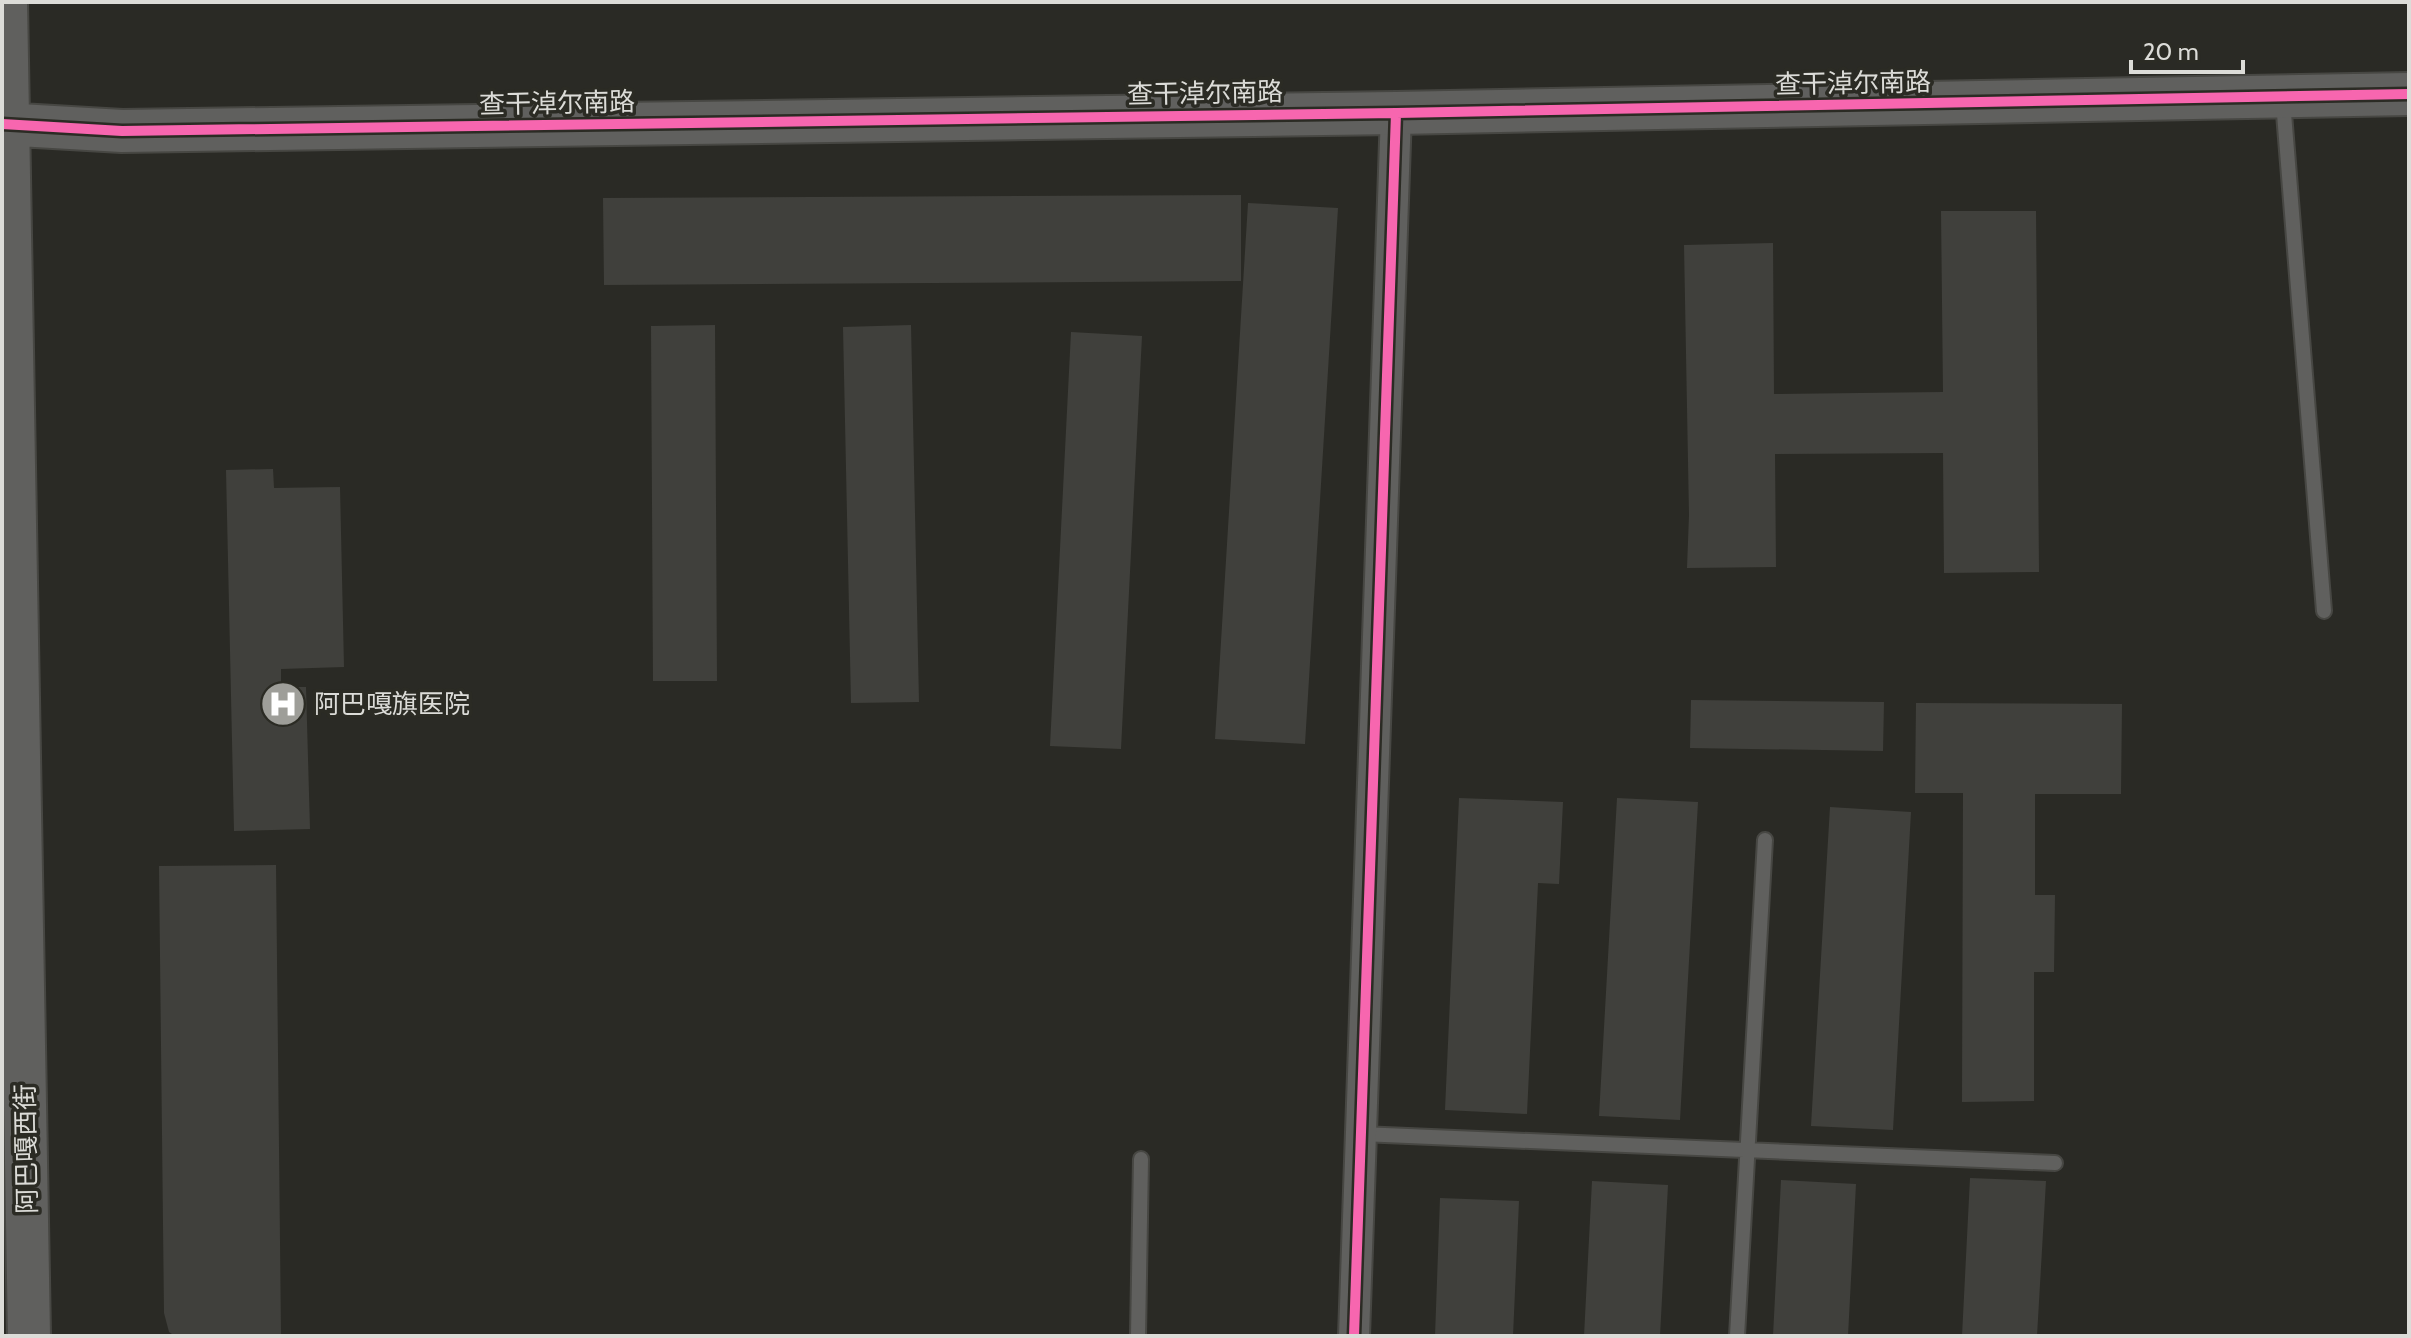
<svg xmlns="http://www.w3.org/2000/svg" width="2411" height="1338" font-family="Cabin,'Noto Sans SC',sans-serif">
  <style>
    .building { fill: #40403c }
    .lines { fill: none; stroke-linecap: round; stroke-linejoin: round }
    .lane-casing { stroke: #474743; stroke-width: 18 }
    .street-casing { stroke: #474743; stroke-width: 34 }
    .secondary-casing { stroke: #474743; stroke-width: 46 }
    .lane { stroke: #60605e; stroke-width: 14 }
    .street { stroke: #60605e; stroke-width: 30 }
    .secondary { stroke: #60605e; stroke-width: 42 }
    .cycleway-casing { stroke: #2b2b24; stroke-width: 15 }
    .cycleway { stroke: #f766af; stroke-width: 10 }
    .labels { text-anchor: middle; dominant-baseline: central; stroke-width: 7; stroke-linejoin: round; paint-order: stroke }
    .street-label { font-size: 26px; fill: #dcdcd8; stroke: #2b2b24 }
    .poi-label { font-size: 26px; fill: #dcdcd8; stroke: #2b2b24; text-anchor: start }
  </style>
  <rect width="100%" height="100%" fill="#2a2a25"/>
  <path class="building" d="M1241,195V281L604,285L603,198Z
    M1248,203L1338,208L1305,744L1215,739Z
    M1941,211H2036L2039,572L1944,573L1943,453L1775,454L1776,567L1687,568L1689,515L1684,245L1773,243L1774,394L1943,392Z
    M715,325L717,681H653L651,326Z
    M911,325L919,702L851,703L843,327Z
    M1071,332L1142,336L1121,749L1050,746Z
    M273,469L274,488L340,487L344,667L281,669V687H306L310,829L234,831L226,470Z
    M1691,700L1884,702L1883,751L1690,748Z
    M1916,703L2122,704L2121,794H2035V895H2055L2054,972H2034V1101L1962,1102L1963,793H1915Z
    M1459,798L1563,802L1559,884L1538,883L1527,1114L1445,1110Z
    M1617,798L1698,802L1680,1120L1599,1116Z
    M1830,807L1911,812L1893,1130L1811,1126Z
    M276,865L281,1336H175L169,1332L164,1313L159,866Z
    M1970,1178L2046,1181L2037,1336H1962Z
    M1781,1180L1856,1184L1848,1336H1773Z
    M1592,1181L1668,1185L1660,1336H1584Z
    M1440,1198L1519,1201L1513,1336H1435Z"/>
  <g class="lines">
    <g class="lane-casing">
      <path id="lane" d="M2283,101L2324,611
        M1361,1134L2055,1163
        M1138,1336L1141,1159
        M1737,1336L1765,840"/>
    </g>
    <g class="street-casing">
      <path id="street" d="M1354,1336L1396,113"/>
    </g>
    <g class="secondary-casing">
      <path id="secondary" d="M6,2L29,1336
        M2,124L122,131L1396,113L2409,94"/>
    </g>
    <use href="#lane" class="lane"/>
    <use href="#street" class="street"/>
    <use href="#secondary" class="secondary"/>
    <g class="cycleway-casing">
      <path id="cycleway" d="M2,124L122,131L1396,113L2409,94
        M1354,1336L1396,113"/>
    </g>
    <use href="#cycleway" class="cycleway"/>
  </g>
  <defs>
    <g id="hospital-disc" transform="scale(2.3)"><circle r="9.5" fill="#9e9e99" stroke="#2b2b24"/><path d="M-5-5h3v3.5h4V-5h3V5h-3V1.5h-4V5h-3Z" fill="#fff"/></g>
  </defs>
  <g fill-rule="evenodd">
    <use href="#hospital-disc" x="283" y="704"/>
  </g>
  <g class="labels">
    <g class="street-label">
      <text transform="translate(1853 83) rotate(-1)">查干淖尔南路</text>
      <text transform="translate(1205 93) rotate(-1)">查干淖尔南路</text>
      <text transform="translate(557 103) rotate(-1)">查干淖尔南路</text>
      <text transform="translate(26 1149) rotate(-91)">阿巴嘎西街</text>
    </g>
    <g class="poi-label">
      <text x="314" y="704">阿巴嘎旗医院</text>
    </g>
  </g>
  <rect width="2411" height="1338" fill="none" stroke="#dcdcd8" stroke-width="8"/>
  <path d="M2131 60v12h112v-12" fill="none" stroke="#dcdcd8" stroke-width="4"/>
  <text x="2143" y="60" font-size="24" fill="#dcdcd8" stroke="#2b2b24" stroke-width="6" paint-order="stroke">20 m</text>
</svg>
